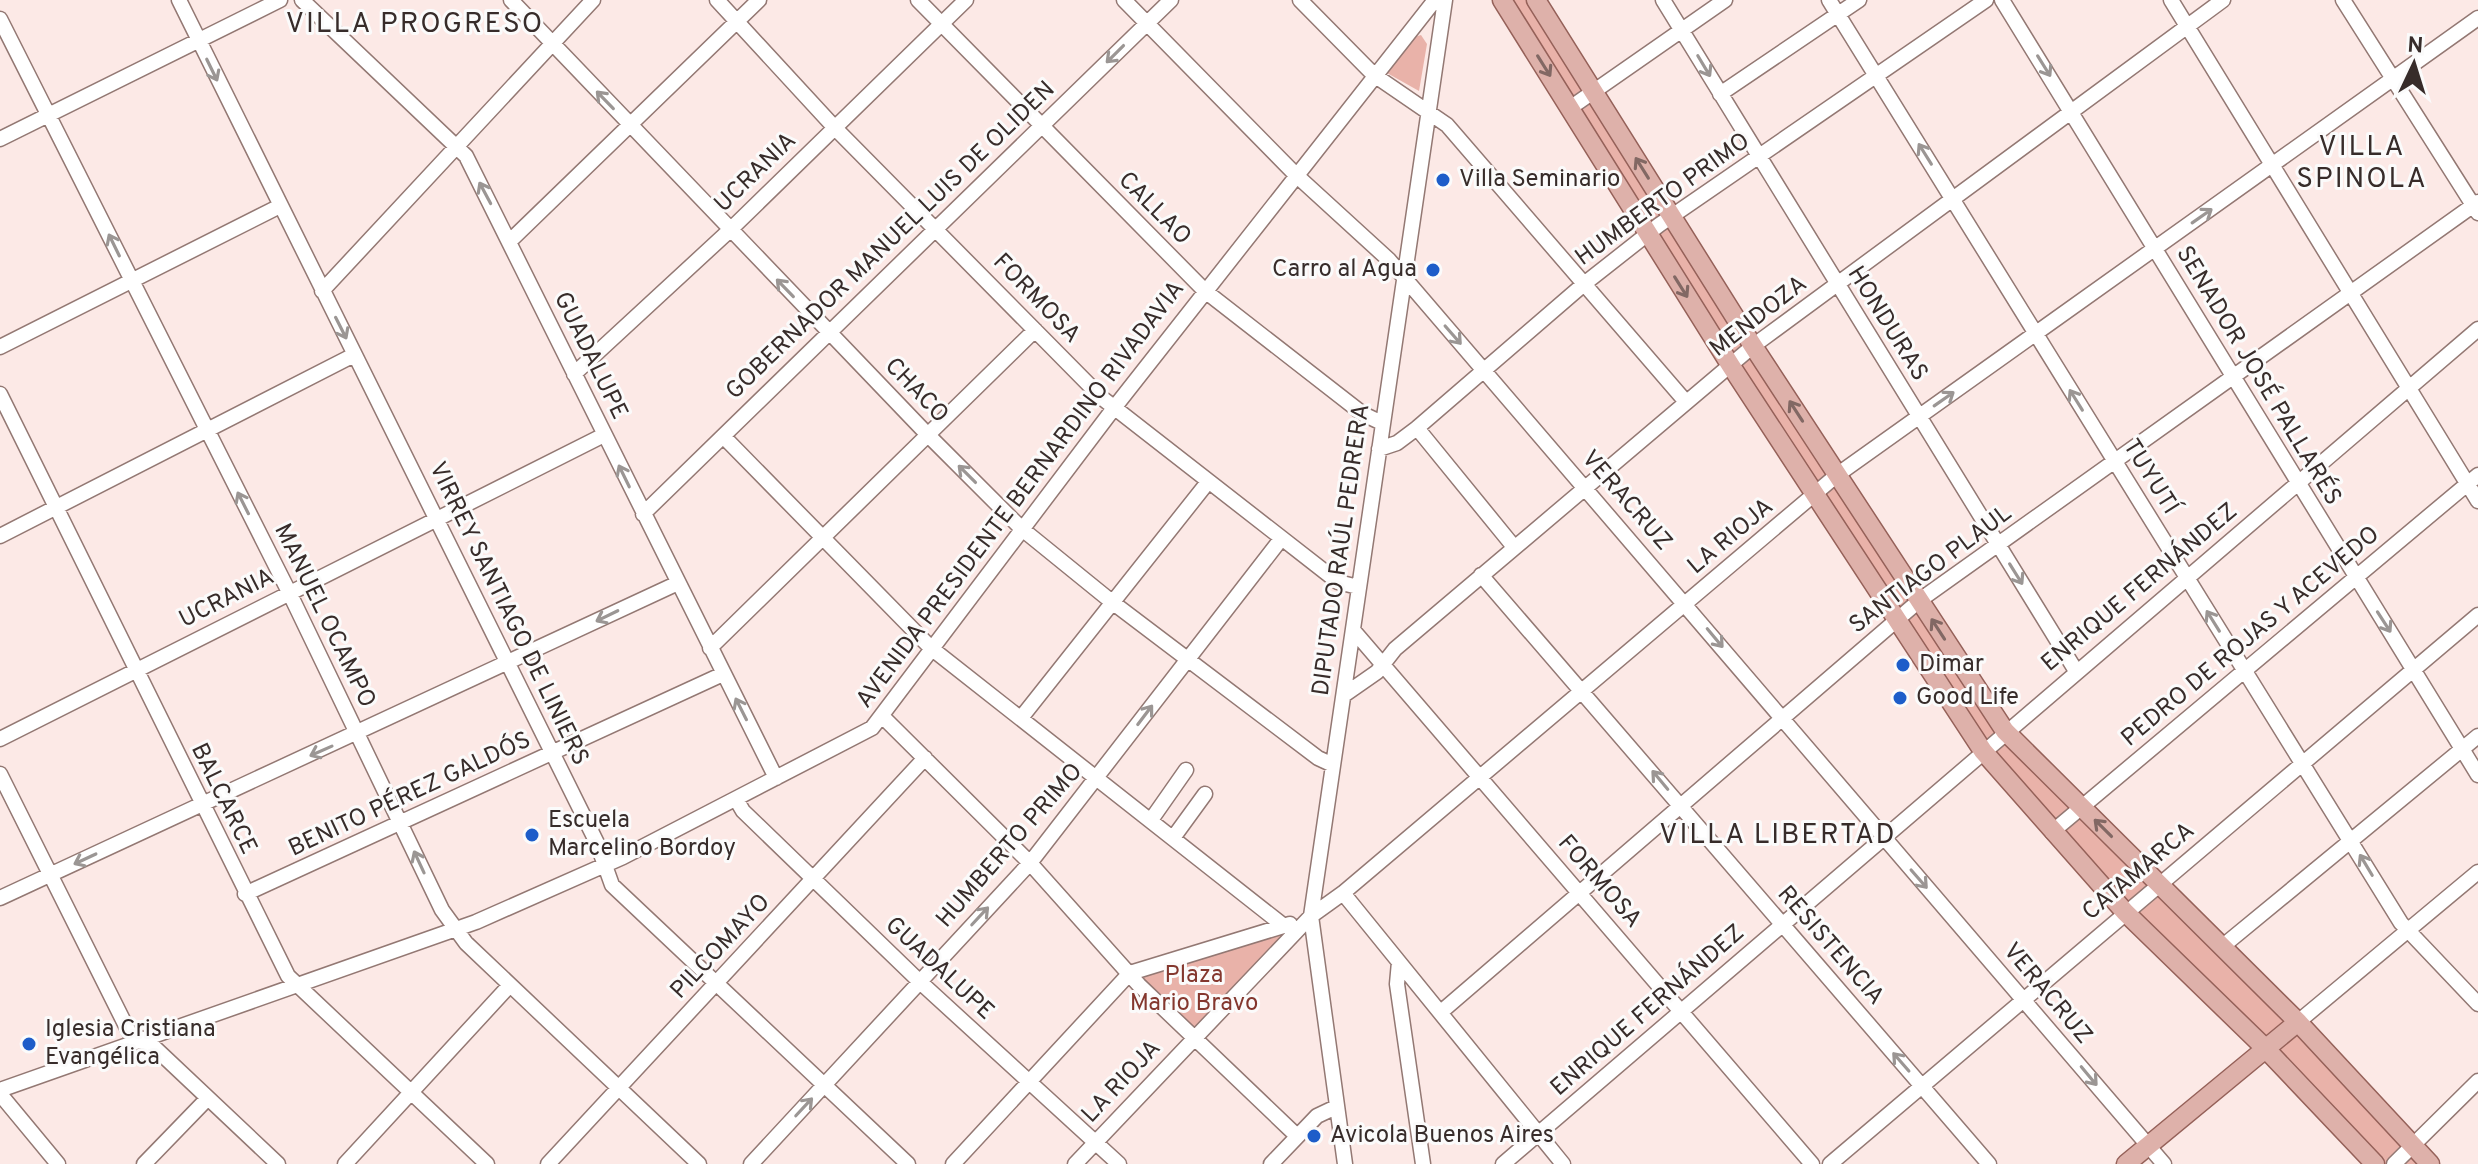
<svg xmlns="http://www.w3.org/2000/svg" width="2478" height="1164" font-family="Overpass,sans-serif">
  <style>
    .green { fill: #e9b2a9 }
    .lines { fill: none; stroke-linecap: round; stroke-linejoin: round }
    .minor-casing { stroke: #937873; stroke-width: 17 }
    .major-casing { stroke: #956159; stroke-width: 21 }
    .minor { stroke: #fff; stroke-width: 14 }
    .major { stroke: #deb1aa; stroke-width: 18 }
    .oneway { stroke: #9b9694 }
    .oneway2 { stroke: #826864 }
    .poi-dot { fill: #1d5dc9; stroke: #fbfbfb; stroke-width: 3 }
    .labels { text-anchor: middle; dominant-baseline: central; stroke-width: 6; stroke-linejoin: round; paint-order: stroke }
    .street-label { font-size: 24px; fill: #372c2a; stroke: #fbfbfb }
    .poi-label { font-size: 24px; fill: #372c2a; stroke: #fbfbfb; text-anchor: start }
    .park-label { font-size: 24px; fill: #84372e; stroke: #fbfbfb }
    .quarter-label { font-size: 28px; letter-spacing: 2px; fill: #372c2a; stroke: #fbfbfb }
  </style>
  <rect width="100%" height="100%" fill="#fce9e6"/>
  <path class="green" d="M1502,0H1536L2005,731L2430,1164H2375L1983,751Z
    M1421,35L1427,44L1419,91L1387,73L1411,38Z
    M1311,916L1193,1039L1130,973Z"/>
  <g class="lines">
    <g class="minor-casing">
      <path id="minor" d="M179,0L597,843L612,885L908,1164
        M302,0L466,156L776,778
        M511,0L927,434L1022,529L1112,602L1318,758L1333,765
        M717,0L835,128L1102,398L1338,582L1358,587
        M918,0L1205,291L1363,414L1382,423
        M1124,0L1296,175L1389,260L2164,1164
        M1300,0L1374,75L1447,125L1686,402
        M1663,0L2076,671
        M1829,0L2401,923L2478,1004
        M2002,0L2478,775
        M2171,0L2478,501
        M2343,0L2478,213
        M0,19L289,592L442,910L466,943L699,1164
        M1720,94L1859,0
        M1570,108L1725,0
        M0,139L280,0
        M510,241L759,0
        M322,291L593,0
        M0,347L280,206
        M574,374L730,230L966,0
        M0,394L288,976L487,1164
        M1417,428L1514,547
        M723,436L931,648L1284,926
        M1379,449L1397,443L1417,428L1584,284L1659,225L1986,0
        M643,514L1171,0
        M0,536L354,355
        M1481,575L1989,1164
        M1353,630L1812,1164
        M710,648L1035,330
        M1344,695L1377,672L1395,649L1753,346L2223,0
        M882,716L1030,863L1139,985L1297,1136
        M1021,718L1208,482
        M0,739L604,435
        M0,774L129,1032L154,1047L278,1164
        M736,799L743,811L919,981L1119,1164
        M1151,820L1186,770
        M2052,832L2478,475
        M1173,838L1205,794
        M1343,893L1563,1164
        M245,894L723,674
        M0,898L678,583
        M2223,946L2478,736
        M1399,962L1397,984L1423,1164
        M1441,1012L1920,600L2478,202
        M2298,1022L2478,872
        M0,1090L476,922L623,857L872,728L1114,408L1435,0
        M0,1094L58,1164
        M144,1164L207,1099
        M345,1164L510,985
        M548,1164L925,758
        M751,1164L1030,863L1281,539
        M953,1164L1130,973L1290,924
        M1075,1164L1311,916L1343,893L1837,475L2478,18
        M1271,1164L1317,1116L1336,1107
        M1345,1164L1311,916L1445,0
        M1503,1164L2478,329
        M1830,1164L2478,615
        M2394,1164L2478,1081"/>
    </g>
    <g class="major-casing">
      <path id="major" d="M1502,0L1731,366L1983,751L2125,912L2264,1047L2375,1164
        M1536,0L1753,346L2005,731L2298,1022L2430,1164
        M2126,1164L2298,1022"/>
    </g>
    <use href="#minor" class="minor"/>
    <use href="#major" class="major"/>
  </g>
  <defs><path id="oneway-shaft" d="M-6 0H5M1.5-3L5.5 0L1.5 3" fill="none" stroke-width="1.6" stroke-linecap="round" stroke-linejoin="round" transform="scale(2)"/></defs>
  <g class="oneway">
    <use href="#oneway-shaft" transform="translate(1115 54) rotate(135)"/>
    <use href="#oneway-shaft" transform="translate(1704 66) rotate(59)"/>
    <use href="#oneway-shaft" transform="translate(2044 66) rotate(58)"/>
    <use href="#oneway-shaft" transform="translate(212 70) rotate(64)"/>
    <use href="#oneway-shaft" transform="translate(605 100) rotate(-134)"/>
    <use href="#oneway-shaft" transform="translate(1925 154) rotate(-122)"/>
    <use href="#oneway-shaft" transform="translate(485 193) rotate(-118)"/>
    <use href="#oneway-shaft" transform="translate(2202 216) rotate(-35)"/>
    <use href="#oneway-shaft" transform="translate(114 245) rotate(-116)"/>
    <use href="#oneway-shaft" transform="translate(785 288) rotate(-134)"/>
    <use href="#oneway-shaft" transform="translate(341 328) rotate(63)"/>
    <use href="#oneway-shaft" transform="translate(1453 335) rotate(49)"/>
    <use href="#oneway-shaft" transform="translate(1944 399) rotate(-35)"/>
    <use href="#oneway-shaft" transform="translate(2076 400) rotate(-122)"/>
    <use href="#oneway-shaft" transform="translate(967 474) rotate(-135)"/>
    <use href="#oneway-shaft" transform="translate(624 476) rotate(-116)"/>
    <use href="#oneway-shaft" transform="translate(243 503) rotate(-117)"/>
    <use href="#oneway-shaft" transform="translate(2016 574) rotate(58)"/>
    <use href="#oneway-shaft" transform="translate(607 616) rotate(154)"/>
    <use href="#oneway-shaft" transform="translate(2213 621) rotate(-122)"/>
    <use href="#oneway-shaft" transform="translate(2384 622) rotate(57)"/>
    <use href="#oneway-shaft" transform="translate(1715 638) rotate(50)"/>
    <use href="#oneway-shaft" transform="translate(741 709) rotate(-117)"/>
    <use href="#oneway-shaft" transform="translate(1145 715) rotate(-53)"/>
    <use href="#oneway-shaft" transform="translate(321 751) rotate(156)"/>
    <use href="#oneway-shaft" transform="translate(1660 780) rotate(-130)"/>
    <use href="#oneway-shaft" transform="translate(85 859) rotate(155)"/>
    <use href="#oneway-shaft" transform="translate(419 862) rotate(-115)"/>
    <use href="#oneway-shaft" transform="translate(2366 865) rotate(-121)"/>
    <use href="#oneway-shaft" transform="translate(1919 879) rotate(49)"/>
    <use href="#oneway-shaft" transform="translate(980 916) rotate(-47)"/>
    <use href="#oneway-shaft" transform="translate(1901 1062) rotate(-131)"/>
    <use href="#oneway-shaft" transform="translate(2089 1076) rotate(50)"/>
    <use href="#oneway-shaft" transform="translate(804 1107) rotate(-47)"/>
  </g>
  <g class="oneway2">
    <use href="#oneway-shaft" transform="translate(1544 66) rotate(58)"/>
    <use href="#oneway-shaft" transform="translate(1642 168) rotate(-122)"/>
    <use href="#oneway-shaft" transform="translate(1681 287) rotate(58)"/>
    <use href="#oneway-shaft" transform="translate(1796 411) rotate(-123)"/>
    <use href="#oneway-shaft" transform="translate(1938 629) rotate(-123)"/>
    <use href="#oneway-shaft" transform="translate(2103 828) rotate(-135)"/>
  </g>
  <g class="poi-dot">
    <circle cx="1443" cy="180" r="8"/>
    <circle cx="1433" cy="270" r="8"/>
    <circle cx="1903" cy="665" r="8"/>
    <circle cx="1900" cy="698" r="8"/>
    <circle cx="532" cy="835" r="8"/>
    <circle cx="29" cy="1044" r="8"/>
    <circle cx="1314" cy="1136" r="8"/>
  </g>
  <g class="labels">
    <g class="street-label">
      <text transform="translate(756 173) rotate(-44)">UCRANIA</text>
      <text transform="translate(1663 200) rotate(-36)">HUMBERTO PRIMO</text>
      <text transform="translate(1154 209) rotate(45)">CALLAO</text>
      <text transform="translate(891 241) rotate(-44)">GOBERNADOR MANUEL LUIS DE OLIDEN</text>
      <text transform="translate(1036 299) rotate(46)">FORMOSA</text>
      <text transform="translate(1759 317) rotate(-38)">MENDOZA</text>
      <text transform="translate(1887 324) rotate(58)">HONDURAS</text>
      <text transform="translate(590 356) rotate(64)">GUADALUPE</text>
      <text transform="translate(2258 376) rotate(59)">SENADOR JOSÉ PALLARÉS</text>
      <text transform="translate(916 391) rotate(46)">CHACO</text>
      <text transform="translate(2150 477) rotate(58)">TUYUTÍ</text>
      <text transform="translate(1021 495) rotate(-53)">AVENIDA PRESIDENTE BERNARDINO RIVADAVIA</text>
      <text transform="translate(1626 501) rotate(49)">VERACRUZ</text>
      <text transform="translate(1731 537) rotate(-40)">LA RIOJA</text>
      <text transform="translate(1342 550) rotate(-82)">DIPUTADO RAÚL PEDRERA</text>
      <text transform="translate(1931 570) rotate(-37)">SANTIAGO PLAUL</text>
      <text transform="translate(2140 588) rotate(-40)">ENRIQUE FERNÁNDEZ</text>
      <text transform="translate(227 599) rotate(-27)">UCRANIA</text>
      <text transform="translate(508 614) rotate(64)">VIRREY SANTIAGO DE LINIERS</text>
      <text transform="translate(324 616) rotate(64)">MANUEL OCAMPO</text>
      <text transform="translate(2251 637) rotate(-40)">PEDRO DE ROJAS Y ACEVEDO</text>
      <text transform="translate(410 795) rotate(-25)">BENITO PÉREZ GALDÓS</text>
      <text transform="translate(223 799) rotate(64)">BALCARCE</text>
      <text transform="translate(1010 846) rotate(-49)">HUMBERTO PRIMO</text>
      <text transform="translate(2139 872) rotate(-40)">CATAMARCA</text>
      <text transform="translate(1599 882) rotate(49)">FORMOSA</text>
      <text transform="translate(1830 946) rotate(49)">RESISTENCIA</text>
      <text transform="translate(721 947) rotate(-47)">PILCOMAYO</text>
      <text transform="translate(939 969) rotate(43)">GUADALUPE</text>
      <text transform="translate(2047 994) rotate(50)">VERACRUZ</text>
      <text transform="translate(1648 1011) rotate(-41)">ENRIQUE FERNÁNDEZ</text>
      <text transform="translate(1122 1082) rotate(-47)">LA RIOJA</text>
    </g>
    <g class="poi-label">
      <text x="1459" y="180">Villa Seminario</text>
      <text x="1417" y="270" text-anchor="end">Carro al Agua</text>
      <text x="1919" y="665">Dimar</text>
      <text x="1916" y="698">Good Life</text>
      <text x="548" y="821">Escuela<tspan x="548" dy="28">Marcelino Bordoy</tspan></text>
      <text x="45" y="1030">Iglesia Cristiana<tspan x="45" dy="28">Evangélica</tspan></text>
      <text x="1330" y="1136">Avicola Buenos Aires</text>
    </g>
    <g class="park-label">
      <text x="1194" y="976">Plaza<tspan x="1194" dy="28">Mario Bravo</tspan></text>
    </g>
    <g class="quarter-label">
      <text x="415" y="25">VILLA PROGRESO</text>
      <text x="2362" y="148">VILLA<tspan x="2362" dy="32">SPINOLA</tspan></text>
      <text x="1778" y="836">VILLA LIBERTAD</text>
    </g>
  </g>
  <g transform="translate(2414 64) rotate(4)" stroke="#fbfbfb" stroke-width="6" paint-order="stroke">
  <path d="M0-6L14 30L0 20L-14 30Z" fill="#372c2a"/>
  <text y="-12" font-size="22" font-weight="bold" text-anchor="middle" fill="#372c2a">N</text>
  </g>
</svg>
